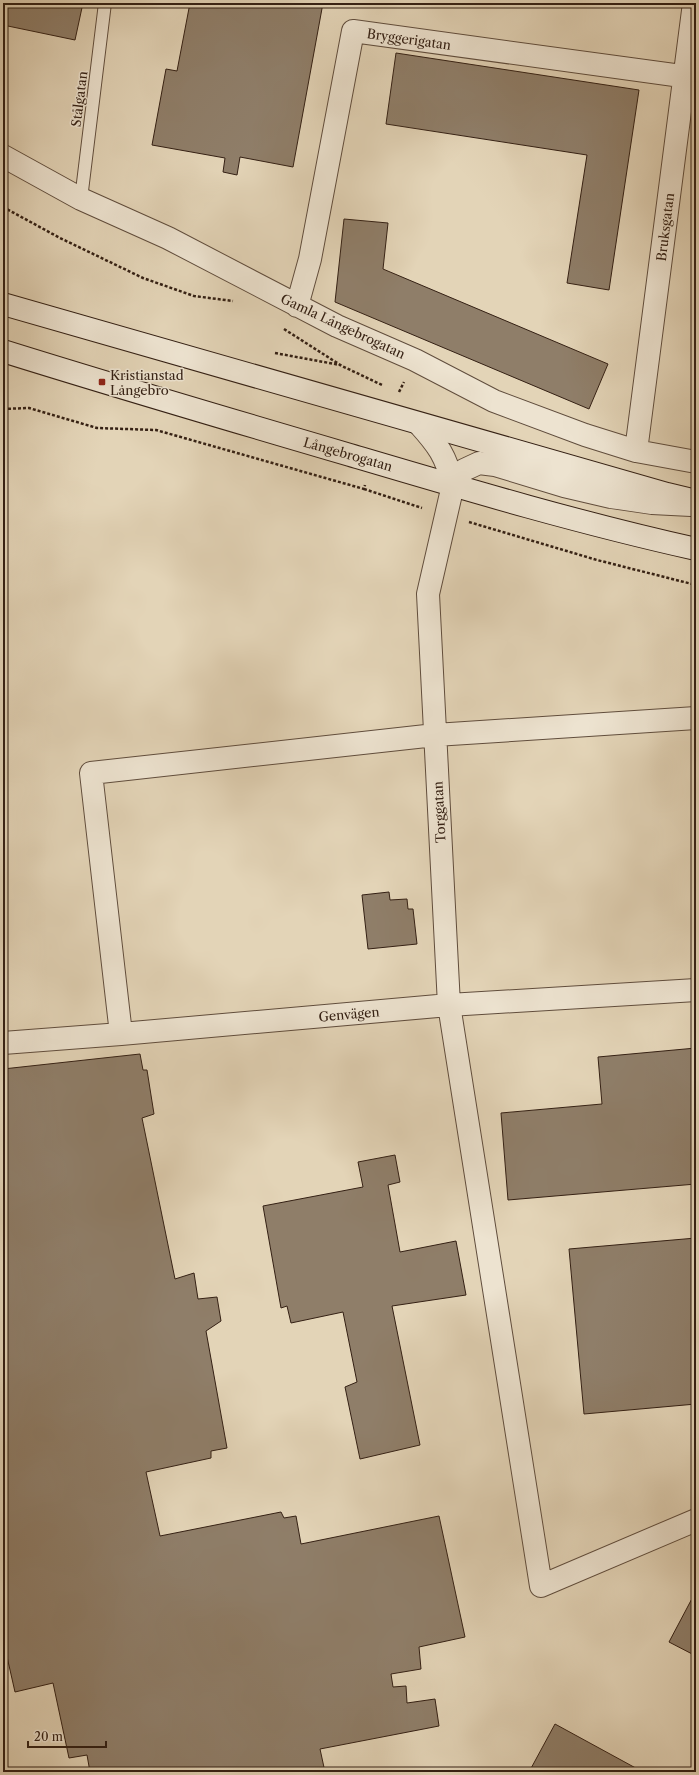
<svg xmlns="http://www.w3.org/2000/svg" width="699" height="1775" font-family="'Libre Caslon Text',serif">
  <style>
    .building { fill: #8f7e69; stroke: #342014 }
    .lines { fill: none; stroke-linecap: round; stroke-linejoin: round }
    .service-casing { stroke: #604d3d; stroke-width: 14 }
    .minor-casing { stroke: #604d3d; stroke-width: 24 }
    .secondary-casing { stroke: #342014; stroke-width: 24 }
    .path { stroke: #342014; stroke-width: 2.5; stroke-dasharray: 3 2; stroke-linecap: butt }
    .service { stroke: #ede3d0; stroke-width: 12 }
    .minor { stroke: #ede3d0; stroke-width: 22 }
    .secondary { stroke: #ede3d0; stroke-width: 22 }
    .poi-dot { fill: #8f2418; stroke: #ede3d0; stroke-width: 1.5 }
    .labels { text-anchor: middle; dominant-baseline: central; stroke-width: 3; stroke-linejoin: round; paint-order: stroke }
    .street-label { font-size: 13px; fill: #342014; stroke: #ede3d0 }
    .poi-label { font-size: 13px; fill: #342014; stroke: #ede3d0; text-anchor: start }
  </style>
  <rect width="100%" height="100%" fill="#e3d4b7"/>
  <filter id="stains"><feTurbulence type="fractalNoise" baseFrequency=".005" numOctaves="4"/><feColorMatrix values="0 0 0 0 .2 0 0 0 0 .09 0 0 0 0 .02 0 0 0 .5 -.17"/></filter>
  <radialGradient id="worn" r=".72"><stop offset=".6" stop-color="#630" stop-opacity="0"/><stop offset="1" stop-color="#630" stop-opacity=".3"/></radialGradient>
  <path class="building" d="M3,3H83L75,40L3,25Z
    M190,3H323L293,167L240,157L237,175L223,172L225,158L152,145L166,69L177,71Z
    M396,53L639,90L609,290L567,283L587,155L386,124Z
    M344,219L388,223L383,269L608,364L589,409L335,302Z
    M389,892L390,900L407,899L408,909H413L417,944L368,949L362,895Z
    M696,1048V1184L508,1200L501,1113L602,1104L598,1057Z
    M140,1054L143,1070H147L154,1114L142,1118L175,1279L194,1273L198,1299L217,1297L221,1321L206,1331L227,1448L211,1451V1458L146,1472L160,1536L281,1512L284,1518L296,1516L301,1544L439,1516L465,1637L419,1647L421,1669L391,1674L393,1687L406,1686L407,1703L435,1699L439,1726L320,1749L325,1772H89H90L87,1755L69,1758L53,1683L15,1692L3,1639V1069Z
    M395,1155L400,1182L388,1185L400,1252L456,1241L466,1295L392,1306L420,1445L360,1459L345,1387L357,1382L343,1312L291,1323L287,1306L281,1308L263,1206L363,1187L358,1162Z
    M696,1238V1404L584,1414L569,1249Z
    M696,1591V1656L669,1642Z
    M555,1724L643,1772H529Z"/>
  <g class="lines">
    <g class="service-casing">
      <path id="service" d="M81,199L105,3"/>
    </g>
    <g class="minor-casing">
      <path id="minor" d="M3,156L81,199L168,238L337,326L415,360L494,401L585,435L636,451L696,462
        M297,306L310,259L353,31L696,78
        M419,424C438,445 446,456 453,485L464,470L479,463L495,465L564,486L611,497L652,503L691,505
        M636,451L694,3
        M453,485L428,594L449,1005L541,1586L696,1520
        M121,1034L91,773L435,735L696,718
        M3,1043L121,1034L449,1005L696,990"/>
    </g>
    <g class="secondary-casing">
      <path id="secondary" d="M3,304L667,494L696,501
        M3,351C118,387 234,421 350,455C465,489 579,523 696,549"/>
    </g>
    <path class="path" d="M3,207L60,238L143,278L194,296L233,301
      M284,329L342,366L382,385
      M275,353L340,365
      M399,392L404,382
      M3,409L29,408L97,428L156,430L364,489L365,485
      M364,489L422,508
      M469,522L597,560L696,585"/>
    <use href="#service" class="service"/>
    <use href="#minor" class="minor"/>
    <use href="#secondary" class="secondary"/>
  </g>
  <rect class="poi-dot" x="98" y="378" width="8" height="8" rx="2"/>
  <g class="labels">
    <g class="street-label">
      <text transform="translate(409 39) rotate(8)">Bryggerigatan</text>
      <text transform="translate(79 99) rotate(-83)">Stålgatan</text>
      <text transform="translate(665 227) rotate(-83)">Bruksgatan</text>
      <text transform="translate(343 326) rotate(25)">Gamla Långebrogatan</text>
      <text transform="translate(348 454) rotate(16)">Långebrogatan</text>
      <text transform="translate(439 812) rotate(-93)">Torggatan</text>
      <text transform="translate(349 1014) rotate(-5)">Genvägen</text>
    </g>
    <g class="poi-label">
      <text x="110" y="375">Kristianstad<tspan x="110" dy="15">Långebro</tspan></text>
    </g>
  </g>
  <rect width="699" height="1775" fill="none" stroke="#e3d4b7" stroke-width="16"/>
  <rect x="4" y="4" width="691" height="1767" fill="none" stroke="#342014" stroke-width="2"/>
  <rect x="8" y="8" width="683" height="1759" fill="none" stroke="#342014"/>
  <path d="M28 1741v6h78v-6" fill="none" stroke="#342014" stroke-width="2"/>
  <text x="34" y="1741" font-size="12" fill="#342014" stroke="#ede3d0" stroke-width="3" paint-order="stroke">20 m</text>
  <rect width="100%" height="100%" filter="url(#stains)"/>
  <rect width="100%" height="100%" fill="url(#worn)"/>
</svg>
